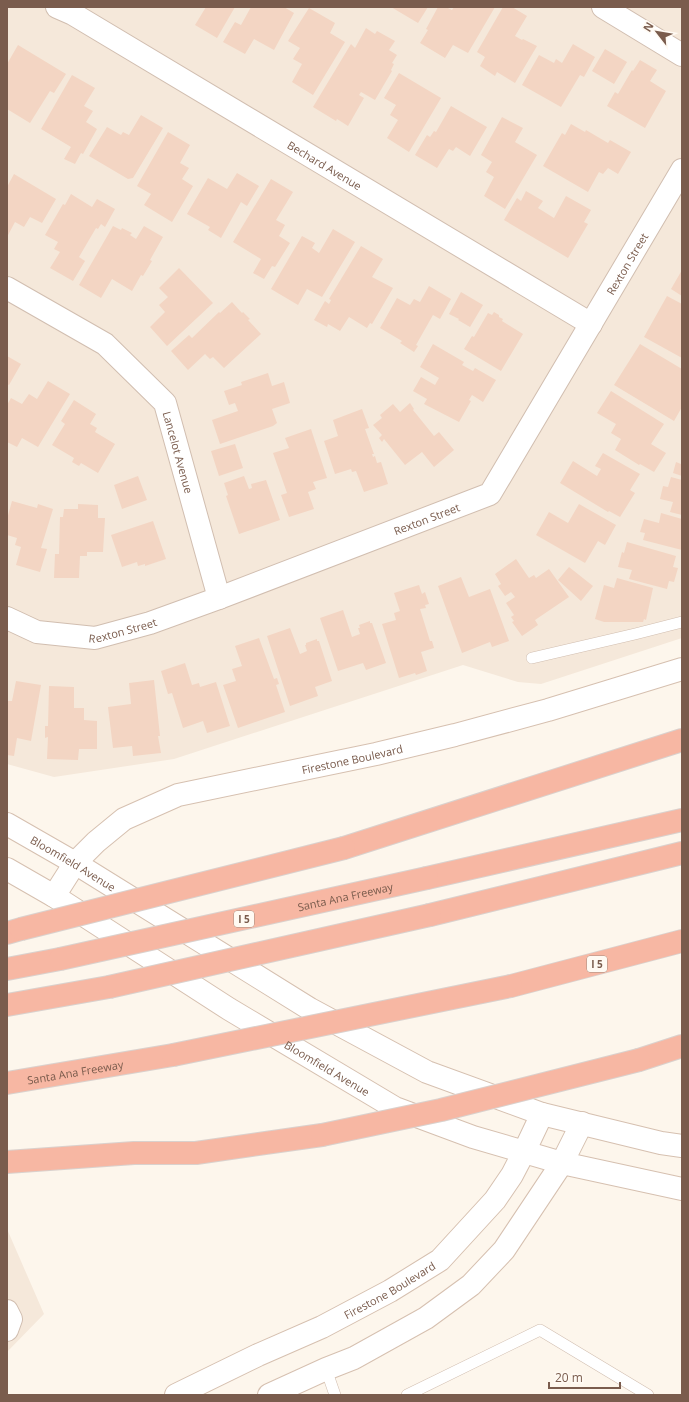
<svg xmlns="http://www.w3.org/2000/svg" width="689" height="1402" font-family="'Open Sans',sans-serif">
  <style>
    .residential { fill: #f5e8da }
    .building { fill: #f3d5c3 }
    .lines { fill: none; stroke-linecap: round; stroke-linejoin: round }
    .lane-casing { stroke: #d1beb0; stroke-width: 12 }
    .street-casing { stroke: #d1beb0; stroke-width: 24 }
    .secondary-casing { stroke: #d6c0b0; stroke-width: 24 }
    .highway-casing { stroke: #dad1cd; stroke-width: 24 }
    .lane { stroke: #fff; stroke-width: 11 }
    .street { stroke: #fff; stroke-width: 22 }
    .secondary { stroke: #fff; stroke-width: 22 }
    .highway { stroke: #f7b7a3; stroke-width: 22 }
    .highway-bridge-casing { stroke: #dad1cd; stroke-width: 24; stroke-linecap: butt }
    .highway-bridge { stroke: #f7b7a3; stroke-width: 22 }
    .labels { text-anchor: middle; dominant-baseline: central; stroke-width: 3; stroke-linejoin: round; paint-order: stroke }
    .shield { fill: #fffaf3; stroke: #a28b7f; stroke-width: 1 }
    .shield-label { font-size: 10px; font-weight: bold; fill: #7a5c4d }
    .street-label { font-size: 11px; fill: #7a5c4d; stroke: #fffaf3 }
  </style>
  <rect width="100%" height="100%" fill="#fdf6ec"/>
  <path class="residential" d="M7,7H682V638L541,684L518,682L463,665L174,759L54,777L7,764Z
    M7,1229L44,1314L7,1352Z"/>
  <path class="building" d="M206,7H235L217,38L195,25Z
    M251,7H284L294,13L274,50L254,39L245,54L223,42L235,22L241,25Z
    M391,7H428L418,23Z
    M438,7H446L452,10L454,7H495L468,53L453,45L445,58L420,43L428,30L426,29Z
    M503,7H512L527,16L515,36L522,40L523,39L537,46L515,83L497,72L495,76L480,66L485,57L477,52Z
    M309,8L335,23L330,33L345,42L313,95L292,82L302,64L293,59L300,48L288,41Z
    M366,28L375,34L377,31L395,41L389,50L397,55L392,63L394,64L391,70L392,71L375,100L361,92L359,95L364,98L348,126L337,119L336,121L313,107L351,44L355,48Z
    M573,44L595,57L584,77L580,75L561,107L522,85L539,55L554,63L556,59L562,63Z
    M18,45L66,74L54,93L50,91L30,123L7,109V64Z
    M605,49L627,62L614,84L592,71Z
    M640,60L657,70L650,81L666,91L645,128L607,106L615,92L618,94L632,70L633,71Z
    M399,73L441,98L409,152L387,138L398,120L390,115L396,105L384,98Z
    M72,75L95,88L84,106L93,111L86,122L97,129L83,154L81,153L75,164L64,159L71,147L41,129Z
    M451,106L487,127L470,156L456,147L453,151L449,149L437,168L415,155L427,135L430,137L434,131L436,132Z
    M141,115L163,128L133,178L128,179L89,156L107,127L121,135L123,132L129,135Z
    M502,117L523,128L515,142L537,155L505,209L484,196L494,177L486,172L492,162L481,155Z
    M571,124L585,132L586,130L608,143L610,140L631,152L618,174L608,168L603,174L599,172L588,192L543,166L562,133L565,135Z
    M168,132L190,145L180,163L189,168L182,179L193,186L172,222L144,205L151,194L137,186Z
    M237,173L259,186L247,206L241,202L221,238L208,230L210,227L187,214L208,178L227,189Z
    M14,174L56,199L42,223L30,217L24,227L15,222L7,237V187Z
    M271,179L293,192L276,220L285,225L279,236L290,243L275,267L272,266L264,279L253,273L261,259L233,242Z
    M526,191L543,201L538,208L554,218L566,196L591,210L584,222L588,224L568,258L504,220L517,198L521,201Z
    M71,194L92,207L97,199L115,209L105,227L101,224L98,229L96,228L79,257L85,261L73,281L50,268L60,252L54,249L58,242L45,235L63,204L65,205Z
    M113,226L121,230L122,228L132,233L130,235L136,239L144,226L163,237L150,260L152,261L143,276L141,275L132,291L112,279L101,298L79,285Z
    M333,229L355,242L322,297L307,289L298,305L271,289L302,236L315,243L312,248L319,253Z
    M361,246L383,259L372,277L393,288L372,324L370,323L367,328L349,317L340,331L328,324L327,327L314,320L325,301L329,304L331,300L329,299Z
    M179,268L213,303L167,346L150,327L165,312L159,305L168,297L159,288Z
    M682,270V296L671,289Z
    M429,286L451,299L440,319L433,315L416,345L418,346L414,352L400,343L402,341L380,328L397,298L410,305L414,299L420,302Z
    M461,292L483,305L470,327L458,320L459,319L449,314Z
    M667,296L682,304V358L644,337Z
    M232,302L242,313L243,312L250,319L248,320L261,334L224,368L213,357L210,359L205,354L188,370L171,351L189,335L192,338L219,312L220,313Z
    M494,312L499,315V317L503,319L502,321L523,334L501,371L464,349L472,336L474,337L488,313L492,315Z
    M433,344L464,362L462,365L473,371L475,368L496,380L483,402L472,395L469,400L471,401L459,422L424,404L427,399L413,391L421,377L435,385L439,378L420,367Z
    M640,344L682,369V407L674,421L614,385Z
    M7,356L21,364L9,385L7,384Z
    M268,373L272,386L284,382L290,403L272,409L277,423L273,426L220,444L212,420L238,411L235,403L229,405L224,391L242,385L241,382Z
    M48,381L70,394L38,447L22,438L17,447L7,442V405L11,398L22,404L29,394L37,399Z
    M611,391L664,424L651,444L666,453L654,472L640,464L639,465L615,450L621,439L611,433L616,424L597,413Z
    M74,400L96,414L90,424L97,428L95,432L115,444L98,473L81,463L79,466L72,462L74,458L52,445L65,424L61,421Z
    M410,403L414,409L413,410L434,436L439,432L454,450L434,467L422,452L405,465L384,439L382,442L379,438L382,435L373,425L382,418L380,415L393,404L400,412Z
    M362,409L369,428L365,429L374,454H372L373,457L375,456L377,463L381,462L388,484L364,492L356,471L352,472L351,469L335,474L324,441L338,436L333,420Z
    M311,429L327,478L313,482L316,489L308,492L314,509L289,517L281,495L287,493L273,453L289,448L285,438Z
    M235,444L243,468L219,476L211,451Z
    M603,453L640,474L630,490L635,493L620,517L609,511L608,512L560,483L573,461L597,476L601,469L595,466Z
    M682,460V476L673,473L676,462L681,464Z
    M138,476L147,500L122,509L114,485Z
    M244,476L249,489L252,488L251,484L266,480L280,520L239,534L226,496L228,495L224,483Z
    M671,477L682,480V515L670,512L673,502L660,499L663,486L668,487Z
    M12,501L37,508L38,504L53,509L41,548L47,549L40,572L16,565L21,547L15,545L17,538L7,535V519Z
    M78,504L98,505V518H105L103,552H87V556H80L79,578H54L55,554H59L60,517H63L64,509H78Z
    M579,504L616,525L605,545L598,541L585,563L536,535L549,512L568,523Z
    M661,513L682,519V550L643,540L645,533L640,532L644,519L659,523Z
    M153,521L166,559L145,566V564L138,566L137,562L122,567L111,535Z
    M627,542L676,556L673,567L678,568L674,582L669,581L667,589L629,579L632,570L618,567L622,552L624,553Z
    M516,559L529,578L534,575L536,578L549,569L569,597L535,620L538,625L522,636L512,622L514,621L511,617L514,615L506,603L515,597L511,592L505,596L498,586L501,584L495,574Z
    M569,567L593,586L581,601L558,580Z
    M461,577L469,597L490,589L509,641L492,647L490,642L462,653L438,586Z
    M617,578L653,588L646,620L644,619L643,622H604L595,619L604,585L614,588Z
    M419,585L422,594L425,592L429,604L425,605L426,608L420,609L430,641H432L434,648L421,652L427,671L416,675L415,673L399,678L382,624L396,620L394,613L400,611L394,593Z
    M343,610L352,637L360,634L358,628H360L359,625L370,621V623H372L386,663L366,670L363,663L338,671L320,618Z
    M290,628L300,654L307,651L305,645H306V643L317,639V641H319L332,681L315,687L318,696L290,706L267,636Z
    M259,638L274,679L277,678L279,684L276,685L285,712L238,728L223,685L236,681L232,669L242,666L235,646Z
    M185,663L192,685L199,683L200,687L216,682L230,726L207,733L203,721L183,728L172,693L168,694L161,671Z
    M154,680L160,736H158L161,753L133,756L132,746L113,748L108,707L131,704L129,683Z
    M16,681L41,685L31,741L17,738L14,756L7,755V701H12Z
    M49,686L74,687V708H84V720L97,721V749H79L78,760L47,759L48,737L45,738V726H48Z"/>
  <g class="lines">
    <g class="lane-casing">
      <path id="lane" d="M532,658L635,634L682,622
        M326,1369L335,1395
        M407,1395L540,1330L648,1395"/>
    </g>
    <g class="street-casing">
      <g id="street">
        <path id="s1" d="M57,7L73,14L591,324"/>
        <path d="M603,7L682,55"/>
        <path id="s2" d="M7,288L105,344L165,403L219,598"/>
        <path id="s3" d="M7,618L37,632L95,638L150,623L219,598L490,494L682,170"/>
        <path d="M7,1311L11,1319L7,1330"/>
      </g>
    </g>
    <g class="secondary-casing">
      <g id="secondary">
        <path id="s4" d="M7,824L75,863L310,1009L427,1072L542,1114L661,1143L682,1146"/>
        <path id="s5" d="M7,869L54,896L229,1009L395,1108L473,1137L562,1163L682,1189"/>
        <path id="s6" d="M54,896L75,863L96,842L124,819L178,795L376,754L455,735L548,710L682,669"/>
        <path id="s7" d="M176,1395L258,1355L322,1327L390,1291L440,1260L495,1200L512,1175L524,1152L542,1114"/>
        <path d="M269,1395L326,1369L354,1358L426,1318L471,1285L504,1250L562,1163L582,1123"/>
      </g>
    </g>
    <g class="highway-casing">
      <g id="highway">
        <path d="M344,848L682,740"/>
        <path d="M427,878L682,820"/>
        <path d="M430,915L682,853"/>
        <path d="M7,933L21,929"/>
        <path d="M7,969L60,959"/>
        <path d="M511,986L682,941"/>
        <path d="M7,1005L109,987"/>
        <path d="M639,1060L682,1046"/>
        <path id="s8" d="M7,1083L173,1055"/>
        <path d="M7,1162L134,1153H196L322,1135"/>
      </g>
    </g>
    <use href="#lane" class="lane"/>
    <use href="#street" class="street"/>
    <use href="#secondary" class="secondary"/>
    <use href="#highway" class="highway"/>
    <g class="highway-bridge-casing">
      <g id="highway-bridge">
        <path d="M21,929L344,848"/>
        <path id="s9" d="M60,959L427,878"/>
        <path d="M109,987L430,915"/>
        <path d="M173,1055L511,986"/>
        <path d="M322,1135L441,1110L639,1060"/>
      </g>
    </g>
    <use href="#highway-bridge" class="highway-bridge"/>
  </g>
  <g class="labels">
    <g class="shield">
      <rect x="234" y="911" width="20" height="16" rx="3"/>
      <rect x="587" y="956" width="20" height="16" rx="3"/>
    </g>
    <g class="shield-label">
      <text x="244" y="919">I 5</text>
      <text x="597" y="964">I 5</text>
    </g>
    <g class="street-label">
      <text stroke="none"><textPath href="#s1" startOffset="311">Bechard Avenue</textPath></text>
      <text stroke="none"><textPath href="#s3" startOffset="780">Rexton Street</textPath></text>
      <text stroke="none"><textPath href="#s2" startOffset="248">Lancelot Avenue</textPath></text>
      <text stroke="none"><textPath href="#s3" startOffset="444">Rexton Street</textPath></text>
      <text stroke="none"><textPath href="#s3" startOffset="120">Rexton Street</textPath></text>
      <text stroke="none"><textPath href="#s6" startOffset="342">Firestone Boulevard</textPath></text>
      <text stroke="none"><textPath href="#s4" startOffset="77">Bloomfield Avenue</textPath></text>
      <text stroke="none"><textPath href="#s9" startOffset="292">Santa Ana Freeway</textPath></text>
      <text stroke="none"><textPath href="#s5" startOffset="377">Bloomfield Avenue</textPath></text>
      <text stroke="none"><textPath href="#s8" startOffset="69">Santa Ana Freeway</textPath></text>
      <text stroke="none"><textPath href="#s7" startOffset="238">Firestone Boulevard</textPath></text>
    </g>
  </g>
  <rect width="689" height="1402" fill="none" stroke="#7a5c4d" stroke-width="16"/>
  <g transform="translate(657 32) rotate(301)" stroke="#fffaf3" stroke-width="3" paint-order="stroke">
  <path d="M0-3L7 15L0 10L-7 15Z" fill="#7a5c4d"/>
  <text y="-6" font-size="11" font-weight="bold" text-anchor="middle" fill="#7a5c4d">N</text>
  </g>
  <path d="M549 1382v6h71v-6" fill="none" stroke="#7a5c4d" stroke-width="2"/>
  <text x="555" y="1382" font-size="12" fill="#7a5c4d" stroke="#fffaf3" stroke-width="3" paint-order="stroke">20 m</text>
</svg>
